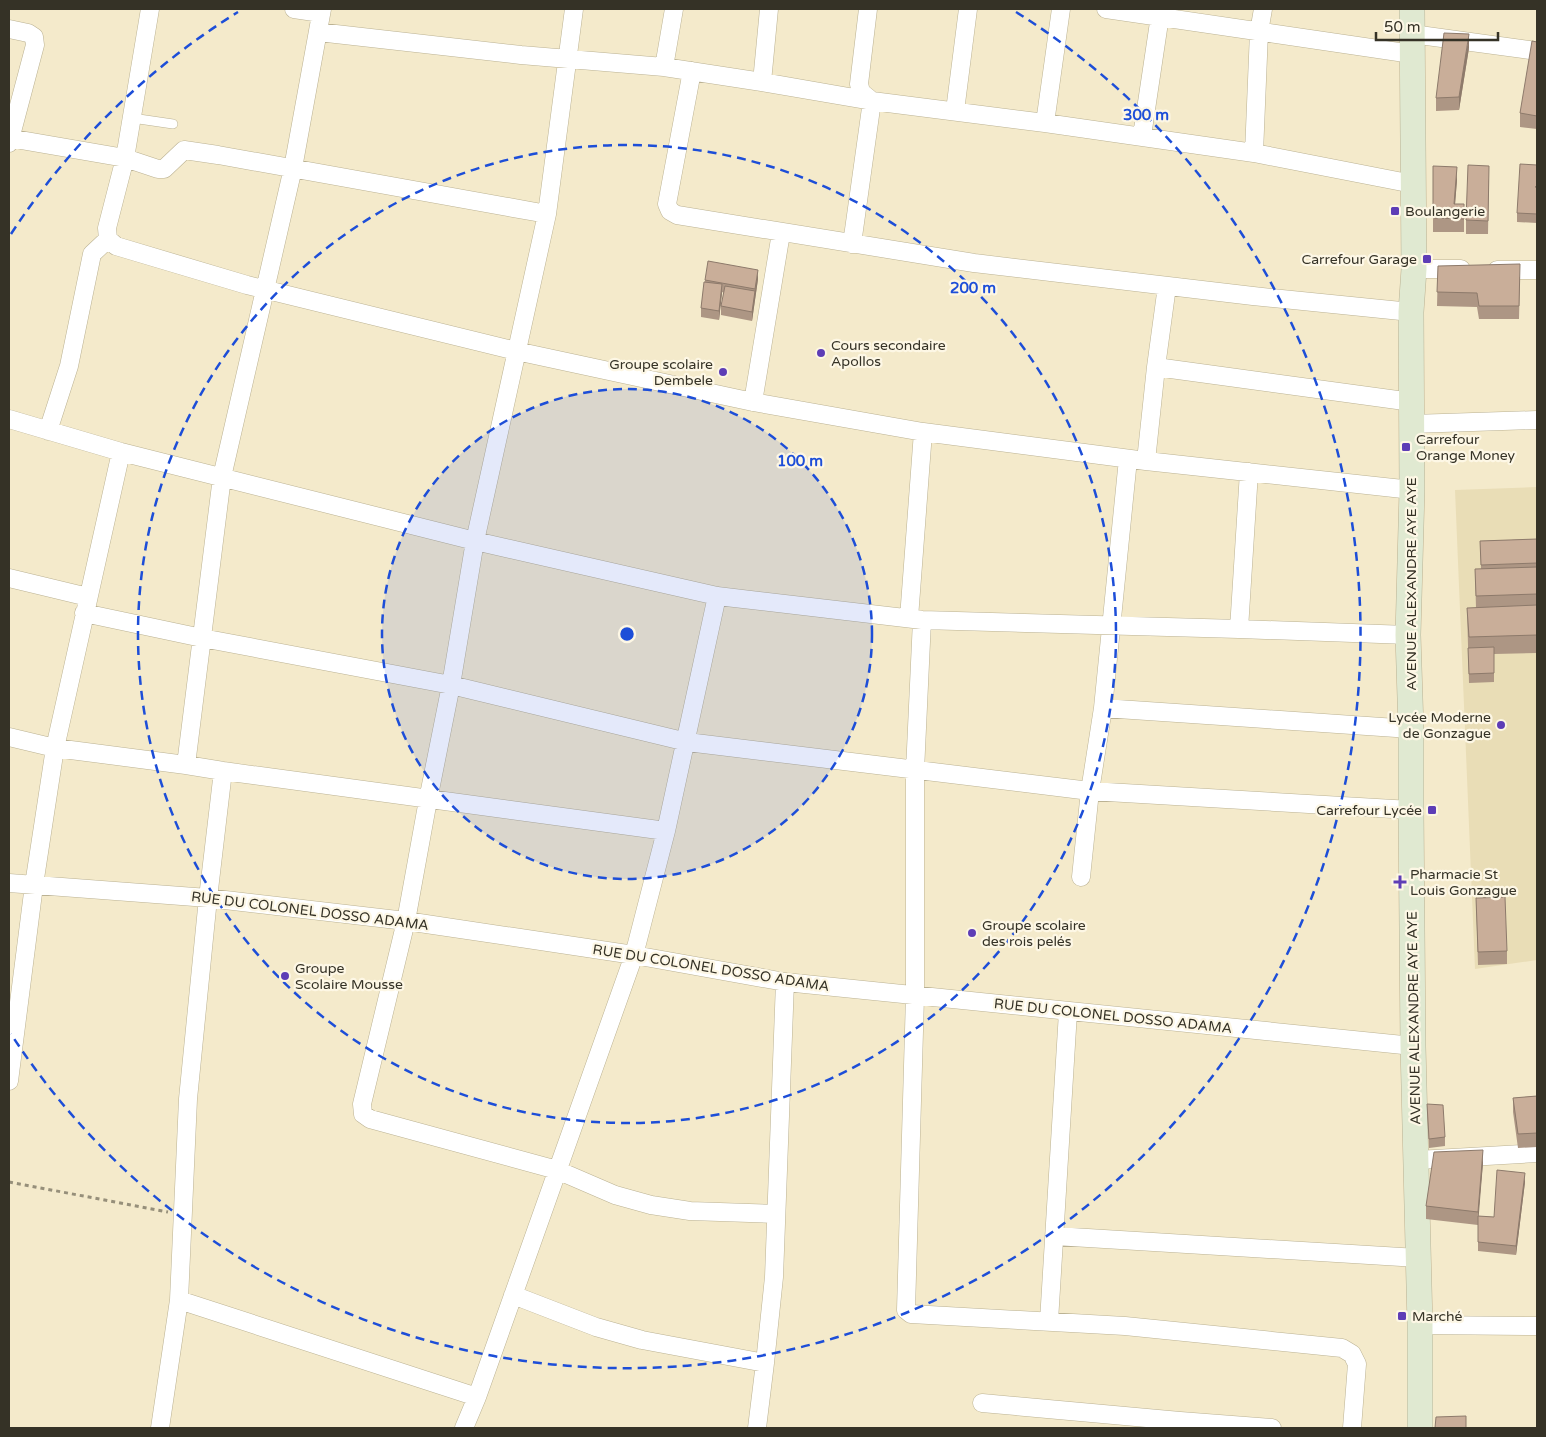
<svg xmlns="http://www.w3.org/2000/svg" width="1546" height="1437" font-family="'Varela Round',sans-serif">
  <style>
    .built { fill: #e9ddb6 }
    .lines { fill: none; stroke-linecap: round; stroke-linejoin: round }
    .lane-casing { stroke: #bbb293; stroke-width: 10 }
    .street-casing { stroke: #bbb293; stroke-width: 19 }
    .secondary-casing { stroke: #bbb293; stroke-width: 26 }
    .path { stroke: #968f7a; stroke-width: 3; stroke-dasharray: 4 4; stroke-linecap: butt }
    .lane { stroke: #fff; stroke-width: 9 }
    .street { stroke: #fff; stroke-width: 18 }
    .secondary { stroke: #e0e9d1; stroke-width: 25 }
    .wall { fill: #ad9684 }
    .shaded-wall { fill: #8d7a6b }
    .building { fill: #c9ae99; stroke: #8d7a6b }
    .ring { fill: none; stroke: #1d4ed8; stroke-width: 2.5; stroke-dasharray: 9 6 }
    .poi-dot { fill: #5d3db6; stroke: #fdf7e5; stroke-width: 2 }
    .labels { text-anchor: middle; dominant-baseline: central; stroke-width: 4.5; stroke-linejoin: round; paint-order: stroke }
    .poi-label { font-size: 14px; fill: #353226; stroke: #fdf7e5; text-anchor: start }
    .street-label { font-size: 14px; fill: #353226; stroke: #fdf7e5 }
    .centre { fill: #1d4ed8; stroke: #fdf7e5; stroke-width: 2.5 }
    .ring-label { font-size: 15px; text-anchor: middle; font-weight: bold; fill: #1d4ed8; stroke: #fdf7e5; stroke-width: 4.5; stroke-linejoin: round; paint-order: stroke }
  </style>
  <rect width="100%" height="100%" fill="#f4eacb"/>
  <path class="built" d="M1537,487V960L1475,969L1455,490Z"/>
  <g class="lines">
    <g class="lane-casing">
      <path id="lane" d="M132,118L173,124"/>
    </g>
    <g class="street-casing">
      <path id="street" d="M150,9L125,158L107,228L108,239L116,246L247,285L516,351L753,402L923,432L1146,461L1412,490
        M294,9L321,13
        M574,9L547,214L475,541L451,685L428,800L406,921L362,1104L363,1114L370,1119L557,1170L615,1195L651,1205L690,1211L776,1214
        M1106,9L1412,54
        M9,29L28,33L34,37L35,45L9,143
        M318,32L521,55L664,67L762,82L872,101L1045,123L1254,153L1413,184
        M1412,34L1537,51
        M664,67L674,9
        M692,71L667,204L670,211L677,215L974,263L1253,296L1411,312
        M762,82L769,9
        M955,111L968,9
        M1045,123L1061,9
        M1142,136L1161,9
        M9,138L125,158L158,169H164L184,150L218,155L547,214
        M1254,153L1259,32L1263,9
        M852,244L872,101L861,92L859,84L868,9
        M1414,269H1461
        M1497,270H1537
        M1156,367L1412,402
        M753,402L781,233
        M9,419L121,452L475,541L717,596L922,620L1239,629L1408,635
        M1412,424L1537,420
        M48,431L69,366L92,254L108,239
        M1146,461L1156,367L1167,286
        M9,578L88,597
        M84,613L202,638L451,685L687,742L1090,791L1411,810
        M909,618L923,432
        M922,620L915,771V996L906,1310L911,1314L1125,1326L1342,1348L1352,1354L1357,1364L1352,1428
        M1239,629L1249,472
        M1103,708L1411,729
        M9,737L55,748L186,765L223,771L666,831
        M186,765L222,477L293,168L322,9
        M1081,877L1090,791L1103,708L1128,459
        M9,883L208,898L406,921L634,955L785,982L1413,1046
        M9,1081L34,885L55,748L121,452
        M1417,1160L1537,1153
        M1055,1236L1418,1258
        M513,1295L596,1327L642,1340L765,1363
        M179,1300L477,1397
        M1049,1321L1068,1012
        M1420,1325L1537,1326
        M982,1403L1180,1421L1272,1428
        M160,1428L179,1300L188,1099L208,898L223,771
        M464,1428L477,1397L634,955L666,831L717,596
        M757,1428L765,1363L774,1277L785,982"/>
    </g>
    <g class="secondary-casing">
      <path id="secondary" d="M1412,9L1414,269L1411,312L1412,490L1408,635L1411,729V810L1413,1046L1420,1325V1428"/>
    </g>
    <path class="path" d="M9,1182L168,1212"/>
    <use href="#lane" class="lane"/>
    <use href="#street" class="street"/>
    <use href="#secondary" class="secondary"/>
  </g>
  <path class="wall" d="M1537,42V129L1520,127V113Z
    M1469,48L1459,110L1436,111V98Z
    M1537,165V223L1517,222V213Z
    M1433,166L1457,180L1455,204H1464V232H1433Z
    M1489,179L1488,234H1466V220Z
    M1438,266L1520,277L1519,319H1479L1477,307L1437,306Z
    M758,279L752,321L721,315V306L724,293L722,292L719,320L701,317V308L705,280Z
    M1537,539V653L1494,654V682L1469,683L1467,608H1476L1475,569H1481L1480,541Z
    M1476,898L1507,951V964L1478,965Z
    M1537,1096V1147L1518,1148L1513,1112V1098Z
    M1427,1104L1445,1137V1146L1429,1148Z
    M1483,1163L1478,1216L1494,1217L1525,1182L1516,1255L1478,1251V1225L1426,1219V1206Z"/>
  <path class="shaded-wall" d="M1469,34V48L1459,110V97Z
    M1457,167V180L1454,217V204Z
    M758,270V279L752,321V312Z
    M722,284V293L719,320V311Z
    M1483,1150V1163L1478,1225V1212Z
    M1525,1173V1182L1516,1255V1246Z"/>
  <path class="building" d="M1444,33L1469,34L1459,97L1436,98Z
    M1532,41L1537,42V116L1520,113Z
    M1520,164L1537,165V186L1535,187H1537V214L1517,213Z
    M1468,165L1489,166L1488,221L1466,220Z
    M1433,166L1457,167L1454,204H1464V219L1433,218Z
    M708,261L758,270L755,289L705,280Z
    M1520,264L1519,306H1479L1477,293L1437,292L1438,266Z
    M704,282L722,284L719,311L701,308Z
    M725,286L755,291L752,312L721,306Z
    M1537,539V563L1481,565L1480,541Z
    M1537,567V594L1476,596L1475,569Z
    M1537,605V635L1469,637L1467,608Z
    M1494,647V673L1469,674L1468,648Z
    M1505,897L1507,951L1478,952L1476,898Z
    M1537,1096V1133L1518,1134L1513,1098Z
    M1427,1104L1443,1105L1445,1137L1429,1139Z
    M1483,1150L1478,1212L1426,1206L1434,1152Z
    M1497,1170L1525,1173L1516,1246L1478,1242V1216L1494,1217Z
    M1466,1416V1428H1435L1436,1417Z"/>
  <circle cx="627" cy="634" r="245" fill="#1d4ed8" fill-opacity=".12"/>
  <g class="ring">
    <circle cx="627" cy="634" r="245"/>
    <circle cx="627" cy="634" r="489"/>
    <path d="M11 234A734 734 0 0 1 238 12M1016 12A734 734 0 1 1 11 1034"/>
  </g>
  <g class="poi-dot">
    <rect x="1390" y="206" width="10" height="10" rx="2.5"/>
    <rect x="1422" y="254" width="10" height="10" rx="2.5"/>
    <circle cx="821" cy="353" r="5"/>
    <circle cx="723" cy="372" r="5"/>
    <rect x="1401" y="442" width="10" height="10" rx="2.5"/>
    <circle cx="1501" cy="725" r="5"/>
    <rect x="1427" y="805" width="10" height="10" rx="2.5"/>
    <path d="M1397.5 874.5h5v5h5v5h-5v5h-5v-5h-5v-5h5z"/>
    <circle cx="972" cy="933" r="5"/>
    <circle cx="285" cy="976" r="5"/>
    <rect x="1397" y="1311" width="10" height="10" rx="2.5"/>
  </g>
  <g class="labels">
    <g class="poi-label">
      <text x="1405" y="211">Boulangerie</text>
      <text x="1417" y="259" text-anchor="end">Carrefour Garage</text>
      <text x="831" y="345">Cours secondaire<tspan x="831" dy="16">Apollos</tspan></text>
      <text x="713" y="364" text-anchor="end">Groupe scolaire<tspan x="713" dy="16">Dembele</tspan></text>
      <text x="1416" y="439">Carrefour<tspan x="1416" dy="16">Orange Money</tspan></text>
      <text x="1491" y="717" text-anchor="end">Lycée Moderne<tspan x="1491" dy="16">de Gonzague</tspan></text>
      <text x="1422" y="810" text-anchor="end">Carrefour Lycée</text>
      <text x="1410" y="874">Pharmacie St<tspan x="1410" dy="16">Louis Gonzague</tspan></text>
      <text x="982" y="925">Groupe scolaire<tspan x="982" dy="16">des rois pelés</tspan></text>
      <text x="295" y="968">Groupe<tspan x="295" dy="16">Scolaire Mousse</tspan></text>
      <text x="1412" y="1316">Marché</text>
    </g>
    <g class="street-label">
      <text transform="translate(1411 584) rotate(-90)">AVENUE ALEXANDRE AYE AYE</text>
      <text transform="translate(310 911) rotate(7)">RUE DU COLONEL DOSSO ADAMA</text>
      <text transform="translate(711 968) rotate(9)">RUE DU COLONEL DOSSO ADAMA</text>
      <text transform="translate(1113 1016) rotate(6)">RUE DU COLONEL DOSSO ADAMA</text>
      <text transform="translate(1414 1018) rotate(-91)">AVENUE ALEXANDRE AYE AYE</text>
    </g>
  </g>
  <circle cx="627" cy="634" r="8" class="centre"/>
  <g class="ring-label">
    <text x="1146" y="120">300 m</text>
    <text x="973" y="293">200 m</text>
    <text x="800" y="466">100 m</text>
  </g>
  <rect width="1546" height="1437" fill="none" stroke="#353226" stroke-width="20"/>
  <path d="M1376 32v8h122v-8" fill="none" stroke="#353226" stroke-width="2.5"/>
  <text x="1384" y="32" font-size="15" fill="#353226" stroke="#fdf7e5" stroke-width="4" paint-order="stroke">50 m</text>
</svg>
